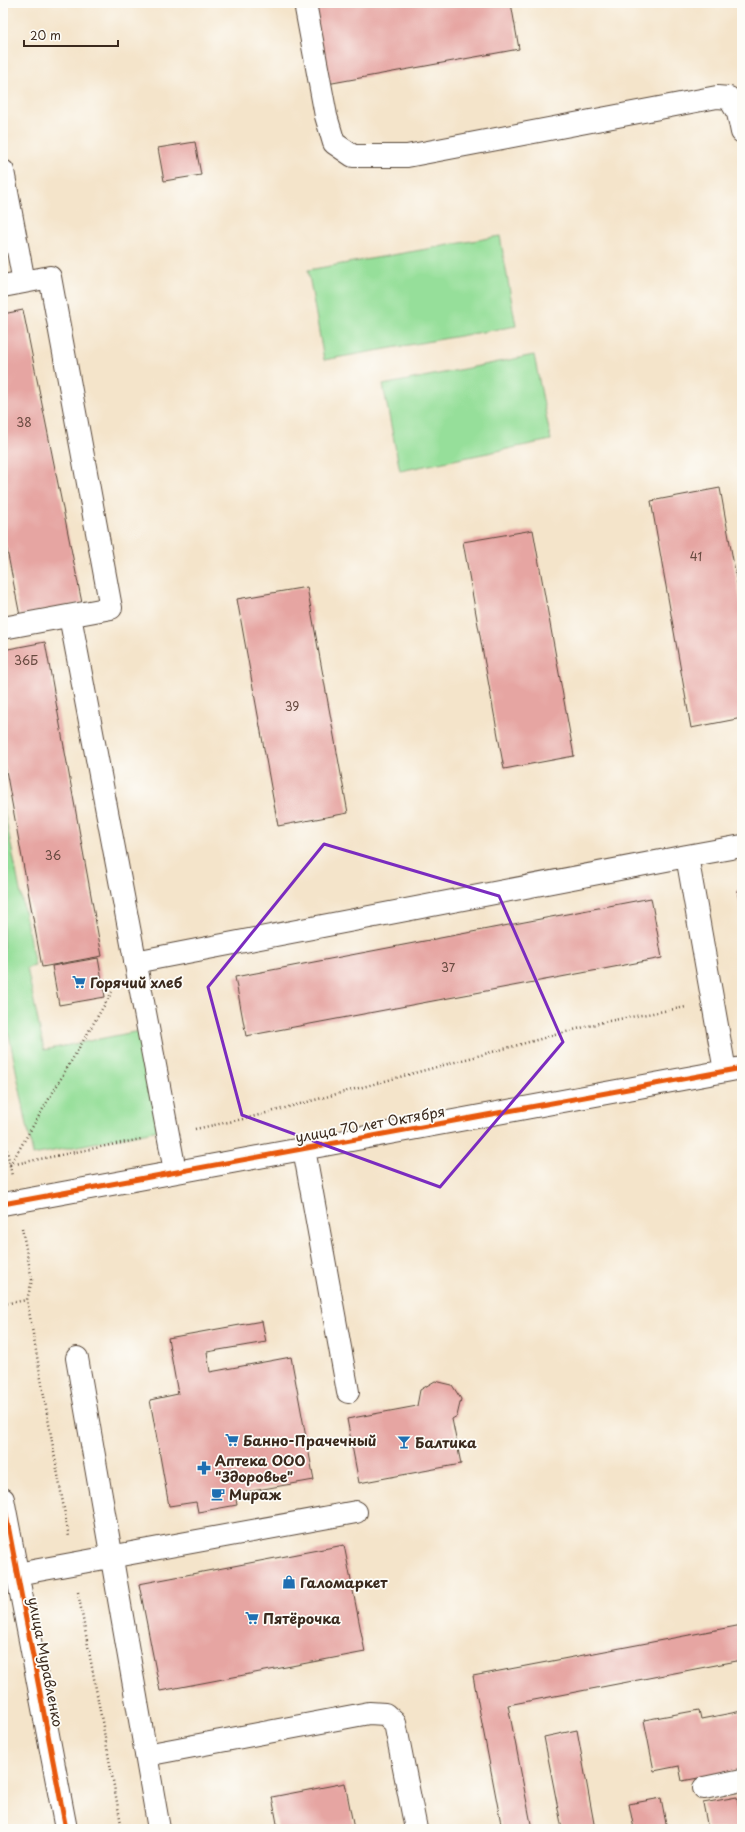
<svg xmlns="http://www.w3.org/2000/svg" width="745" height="1832" font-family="'Playpen Sans',sans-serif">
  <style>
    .green { fill: #96df9a; stroke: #68845c }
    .building { fill: #e6a5a2 }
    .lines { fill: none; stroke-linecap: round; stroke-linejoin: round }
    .minor-casing { stroke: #574638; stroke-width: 24 }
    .path { stroke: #574638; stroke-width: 2.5; stroke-dasharray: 1 3; stroke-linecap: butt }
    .minor { stroke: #fff; stroke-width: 22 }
    .cycleway-casing { stroke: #fdfcf7; stroke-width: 8 }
    .cycleway { stroke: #e8590c; stroke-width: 5 }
    .marked { fill: none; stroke: #7b2cbf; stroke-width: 3; stroke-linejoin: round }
    .labels { text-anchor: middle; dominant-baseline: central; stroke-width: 3.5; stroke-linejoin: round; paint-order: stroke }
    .number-label { font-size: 12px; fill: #66493f }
    .poi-label { font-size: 14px; font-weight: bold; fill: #3b2a1e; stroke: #fdfcf7; text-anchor: start }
    .street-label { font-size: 14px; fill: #3b2a1e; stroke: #fdfcf7 }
  </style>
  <rect width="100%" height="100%" fill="#fdfcf7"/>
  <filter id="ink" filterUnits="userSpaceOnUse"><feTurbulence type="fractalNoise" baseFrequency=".025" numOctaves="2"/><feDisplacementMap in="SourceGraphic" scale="8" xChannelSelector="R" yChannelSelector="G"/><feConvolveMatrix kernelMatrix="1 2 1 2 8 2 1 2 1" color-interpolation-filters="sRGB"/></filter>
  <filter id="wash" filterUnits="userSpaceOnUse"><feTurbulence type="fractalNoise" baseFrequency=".012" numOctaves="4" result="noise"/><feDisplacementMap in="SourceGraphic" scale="16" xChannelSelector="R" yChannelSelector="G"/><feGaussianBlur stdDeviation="0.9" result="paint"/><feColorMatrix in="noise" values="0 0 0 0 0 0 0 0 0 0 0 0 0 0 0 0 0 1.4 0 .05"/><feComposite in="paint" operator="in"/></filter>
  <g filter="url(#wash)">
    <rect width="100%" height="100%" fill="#f4e4ca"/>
    <path class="green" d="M500,236L516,326L324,360L308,270Z
      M534,355L551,440L400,471L383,385Z
      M3,805L35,966L27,968L44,1050L139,1031L159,1130L33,1155L3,1005Z"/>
    <g id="blocks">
      <path class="building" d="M312,3H511L519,49L327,84Z
        M195,142L201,175L164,181L158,148Z
        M23,310L82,603L20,616L3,530V314Z
        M720,488L742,610V718L691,728L651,501Z
        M533,530L574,756L504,769L463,542Z
        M307,587L348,813L278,826L237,599Z
        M45,642L102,956L42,967L3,754V650Z
        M737,890H742V911H741Z
        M651,898L662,958L246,1036L235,977Z
        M98,958L105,997L59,1005L52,966Z
        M262,1321L266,1342L207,1352L210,1372L291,1357L314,1480L235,1494L237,1505L198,1512L196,1502L169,1506L150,1400L178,1394L168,1338Z
        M435,1381L452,1385L461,1399L457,1416L452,1419L461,1464L359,1483L347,1419L417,1406L420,1390Z
        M344,1545L365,1652L160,1691L139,1584Z
        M742,1625V1660L508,1705L532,1829H502L473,1676Z
        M699,1710L701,1719L742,1711V1770L682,1781L679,1766L654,1771L644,1720Z
        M577,1730L595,1829H562L544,1737Z
        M345,1783L354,1829H278L272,1797Z
        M737,1797L742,1829H708L703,1803Z
        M661,1798L667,1829H634L629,1804Z"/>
    </g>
  </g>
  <g filter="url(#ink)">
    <use href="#blocks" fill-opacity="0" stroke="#574638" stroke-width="1"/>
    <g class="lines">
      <g class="minor-casing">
        <path id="minor" d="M305,3L326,116L334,143L353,156H407L717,97L729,98L738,113L742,132
          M3,171L24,282
          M3,286L50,277L111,608L3,628
          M70,616L175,1171
          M135,962L687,856
          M725,1071L687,856L742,846
          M304,1149L348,1392
          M3,1204L742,1068
          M77,1358L159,1829
          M3,1499L66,1829
          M17,1574L356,1512
          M146,1755L369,1713L385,1714L395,1723L416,1829
          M704,1788L742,1780"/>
      </g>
      <path class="path" d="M195,1129L248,1118L603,1022L686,1007
        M3,1130L12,1176
        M10,1165L141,1139
        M10,1165L112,992
        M22,1228L32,1280L27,1300L69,1537
        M3,1304L27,1300
        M78,1592L122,1829"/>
      <use href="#minor" class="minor"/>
      <g class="cycleway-casing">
        <path id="cycleway" d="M3,1204L742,1068
          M3,1499L66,1829"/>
      </g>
      <use href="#cycleway" class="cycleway"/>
    </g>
  </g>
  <path class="marked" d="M324,844L499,896L563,1042L440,1187L242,1115L208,987Z"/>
  <defs>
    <g id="supermarket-bare" transform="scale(1.08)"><path d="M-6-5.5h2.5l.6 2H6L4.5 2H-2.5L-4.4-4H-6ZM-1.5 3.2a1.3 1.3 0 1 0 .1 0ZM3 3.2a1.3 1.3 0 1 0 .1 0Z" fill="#1f6fb2" stroke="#fdfcf7" stroke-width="2.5" paint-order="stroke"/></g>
    <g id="bar-bare" transform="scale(1.08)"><path d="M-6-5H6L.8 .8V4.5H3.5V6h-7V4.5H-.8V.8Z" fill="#1f6fb2" stroke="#fdfcf7" stroke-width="2.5" paint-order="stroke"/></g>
    <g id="pharmacy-bare" transform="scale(1.08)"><path d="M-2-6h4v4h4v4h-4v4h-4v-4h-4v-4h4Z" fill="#1f6fb2" stroke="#fdfcf7" stroke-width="2.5" paint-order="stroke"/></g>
    <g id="cafe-bare" transform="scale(1.08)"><path d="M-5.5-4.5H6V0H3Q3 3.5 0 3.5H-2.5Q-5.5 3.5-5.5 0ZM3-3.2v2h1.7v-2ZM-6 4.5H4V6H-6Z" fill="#1f6fb2" stroke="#fdfcf7" stroke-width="2.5" paint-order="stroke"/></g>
    <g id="shop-bare" transform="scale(1.08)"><path d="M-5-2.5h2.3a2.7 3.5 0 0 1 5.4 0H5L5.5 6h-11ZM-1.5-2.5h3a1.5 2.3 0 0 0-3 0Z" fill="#1f6fb2" stroke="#fdfcf7" stroke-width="2.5" paint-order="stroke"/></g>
  </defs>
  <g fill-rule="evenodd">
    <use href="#supermarket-bare" x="79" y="982"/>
    <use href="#supermarket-bare" x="232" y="1440"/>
    <use href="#bar-bare" x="404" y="1442"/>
    <use href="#pharmacy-bare" x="204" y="1468"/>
    <use href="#cafe-bare" x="218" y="1494"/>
    <use href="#shop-bare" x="289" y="1582"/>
    <use href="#supermarket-bare" x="252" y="1618"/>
  </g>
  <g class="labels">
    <g class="number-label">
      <text x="24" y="422">38</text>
      <text x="696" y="556">41</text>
      <text x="26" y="660">36Б</text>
      <text x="292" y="706">39</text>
      <text x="53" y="855">36</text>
      <text x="448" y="967">37</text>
    </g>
    <g class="poi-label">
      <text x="90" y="982">Горячий хлеб</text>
      <text x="243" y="1440">Банно-Прачечный</text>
      <text x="415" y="1442">Балтика</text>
      <text x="215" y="1460">Аптека ООО<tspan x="215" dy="16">"Здоровье"</tspan></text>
      <text x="229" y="1494">Мираж</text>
      <text x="300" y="1582">Галомаркет</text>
      <text x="263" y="1618">Пятёрочка</text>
    </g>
    <g class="street-label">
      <text transform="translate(370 1124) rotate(-10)">улица 70 лет Октября</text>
      <text transform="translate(46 1662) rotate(79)">улица Муравленко</text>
    </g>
  </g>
  <rect width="745" height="1832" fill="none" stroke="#fdfcf7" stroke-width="16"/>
  <path d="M24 40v6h94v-6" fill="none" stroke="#3b2a1e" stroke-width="2"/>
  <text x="30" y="40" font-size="12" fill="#3b2a1e" stroke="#fdfcf7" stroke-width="3" paint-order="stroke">20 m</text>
</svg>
